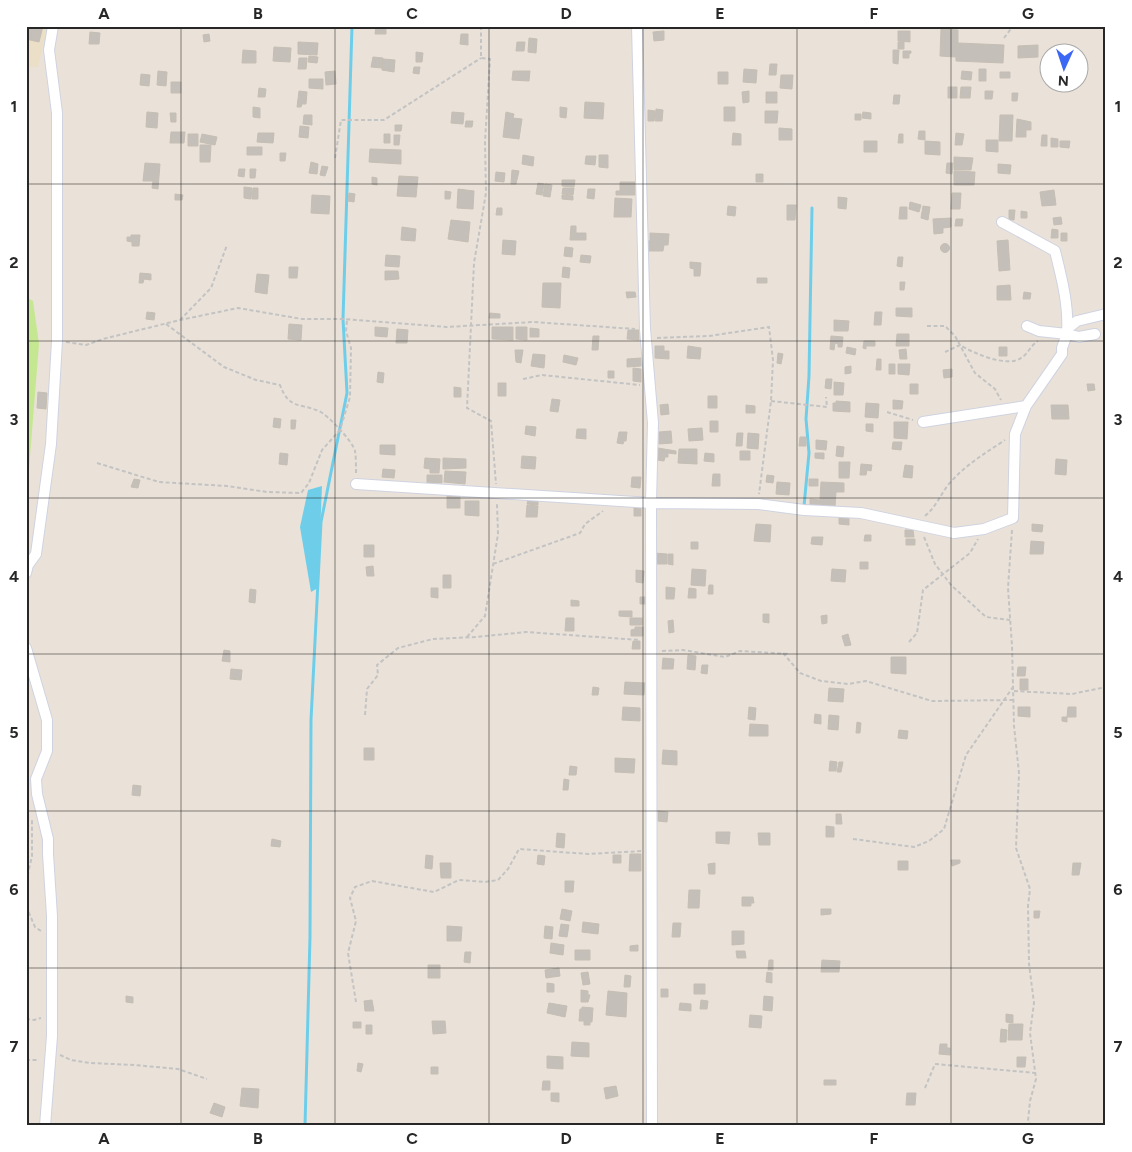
<svg xmlns="http://www.w3.org/2000/svg" width="1132" height="1152" font-family="Figtree,sans-serif">
  <style>
    .education { fill: #ecdfc8 }
    .pitch { fill: #c6e792 }
    .water { fill: #6eceea }
    .lines { fill: none; stroke-linecap: round; stroke-linejoin: round }
    .stream { stroke: #6eceea; stroke-width: 3 }
    .building { fill: #c5bfb9; stroke: #c5beb3 }
    .street-casing { stroke: #cfd3e0; stroke-width: 12 }
    .path { stroke: #c3c3c3; stroke-width: 2; stroke-dasharray: 4 2.5; stroke-linecap: butt }
    .street { stroke: #fff; stroke-width: 10 }
    .grid { fill: none; stroke: #272727; stroke-width: 1; stroke-opacity: 0.55 }
    .neatline { fill: none; stroke: #272727; stroke-width: 2 }
    .grid-label { font-size: 16px; text-anchor: middle; font-weight: bold; fill: #272727 }
  </style>
  <rect width="100%" height="100%" fill="#eae2d9"/>
  <path class="education" d="M26,26H48L38,67H26Z"/>
  <path class="pitch" d="M26,297L33,301L39,344L26,507Z"/>
  <path class="water" d="M322,486L318,588L311,592L300,527L308,490Z"/>
  <g class="lines">
    <path class="stream" d="M804,506L809,453L806,419L809,376L812,208
      M305,1126L310,937L311,720L321,522L347,393L343,319L352,26"/>
  </g>
  <path class="building" d="M26,26H43L39,42L26,39Z
    M376,26H386V34H375Z
    M941,29L958,30V43L1004,45L1003,63L956,61V57L940,56Z
    M664,31V40L654,41L653,32Z
    M898,31H910V42L898,41Z
    M90,32L100,33L99,44H89Z
    M209,34L210,41L204,42L203,35Z
    M461,34H468V45L460,44Z
    M529,38L537,39L536,53L528,52Z
    M298,42L318,43L317,55L298,54Z
    M517,42H525L524,51H516Z
    M898,42H904V49H898Z
    M1038,45V57L1018,58V46Z
    M274,47L291,48L290,62L273,61Z
    M243,50L256,51V63H242Z
    M893,50H899L898,64L893,63Z
    M903,51H911V53L909,54V58H903Z
    M416,52L423,53L422,62H416Z
    M309,56L318,57L317,63L308,62Z
    M373,57L383,58L382,68L371,67Z
    M299,58H307L306,69H298Z
    M383,59L395,60L394,72L382,70Z
    M770,64H777L776,75H769Z
    M414,67H420L419,74L413,73Z
    M744,69L757,70L756,83L743,82Z
    M979,69H986V81H979Z
    M158,71L167,72L166,86L157,85Z
    M335,71L336,84L326,85L325,72Z
    M513,71H530L529,81L512,80Z
    M962,71L972,72L971,80L961,79Z
    M718,72H728V84H718Z
    M1000,72H1010V78H1000Z
    M141,74L150,75L149,86L140,85Z
    M781,75H793L792,89L780,88Z
    M309,79H323V89L309,88Z
    M171,82H181V93H171Z
    M948,87H957V98H948Z
    M961,87H971L970,98H960Z
    M259,88L266,89L265,97H258Z
    M299,91L307,92L306,104H302L301,107H297Z
    M749,91V102L743,103L742,92Z
    M985,91H993L992,99H985Z
    M766,92H777V103H766Z
    M1012,93H1018L1017,101H1012Z
    M894,95H900L899,104H893Z
    M585,102L604,103L603,119L584,118Z
    M253,107L260,108V118L253,117Z
    M560,107L567,108L566,118L560,117Z
    M724,107H735V121H724Z
    M656,109L663,110L662,121H655Z
    M648,110L655,111L654,121H648Z
    M765,111H778L777,123H765Z
    M147,112L158,113L157,128L146,127Z
    M452,112L464,113L463,124L451,123Z
    M506,112L514,114L513,118L522,119L519,139L503,137Z
    M863,112L871,113V119L862,118Z
    M170,113H176V122H171Z
    M855,114H861V120H855Z
    M304,115H312V125L303,124Z
    M1000,115H1013L1012,141H999Z
    M1017,119L1031,122V130H1026V137H1016Z
    M466,121H473L472,127H465Z
    M395,125H402L401,131H395Z
    M300,126L309,127L308,138L299,137Z
    M779,128L792,129V140H779Z
    M919,131H925V140L918,139Z
    M171,132H185L184,143H170Z
    M258,133H274L273,143L257,142Z
    M733,133L741,134V145H732Z
    M956,133L964,134L962,145H955Z
    M188,134H198V146H188Z
    M202,134L217,137L215,145L200,142Z
    M384,134H390V143H384Z
    M899,134H903V143H898Z
    M394,135H400L399,145H394Z
    M1042,135H1047V146H1041Z
    M1051,138L1058,139V147H1051Z
    M986,140H998V152L986,151Z
    M864,141H877V152H864Z
    M925,141L940,142V155L925,154Z
    M1060,141H1070L1069,148L1060,147Z
    M200,145H211L210,162H200Z
    M247,147H262V155H247Z
    M370,149L401,150V164L369,162Z
    M280,153H286L285,161H280Z
    M523,155L534,157L533,166L522,164Z
    M599,155H608V168L599,167Z
    M586,156H596L595,165L585,164Z
    M954,157L973,158L971,170H954Z
    M311,162L318,164L317,174L309,173Z
    M145,163L160,164L158,189L152,188L153,181H143Z
    M947,163H953L952,174L946,173Z
    M998,164L1011,165L1010,174L998,173Z
    M322,166L328,167L325,176L320,175Z
    M239,169H245L244,177L238,176Z
    M250,169H256L255,178H250Z
    M512,170L519,171L516,184H511Z
    M954,171L975,172L974,185H954Z
    M496,172L505,173L504,182L495,181Z
    M756,174H763V182H756Z
    M399,176L418,177L416,197L397,196Z
    M372,177L377,178V185L372,184Z
    M562,180H575L574,187L562,186Z
    M620,182H635V195H616V191H620Z
    M538,183L544,184L542,195L536,194Z
    M545,184L552,185L550,197L543,196Z
    M244,187L252,188L251,199L244,198Z
    M253,188H258V199H252Z
    M563,188H574L573,195L562,194Z
    M458,189L474,191L473,209L457,208Z
    M588,189H595L594,199L587,198Z
    M1054,190L1056,205L1042,206L1040,192Z
    M445,191L451,192L450,199H445Z
    M349,193L355,194L354,202L348,201Z
    M952,193H961L960,209H951Z
    M175,194L183,195L182,200H175Z
    M312,195L330,196L329,214L311,213Z
    M562,195L573,196V200L562,199Z
    M838,197L847,198L846,209L838,208Z
    M615,198L632,199L631,217H614Z
    M910,202L921,205L919,212L909,209Z
    M787,205H796L795,220H787Z
    M728,206L736,207L735,216L727,215Z
    M923,206L930,207L928,220L921,218Z
    M900,207H907V219H899Z
    M497,208H502V215H496Z
    M1009,210H1015L1014,220H1009Z
    M1021,211L1027,212V218H1021Z
    M1061,217L1062,224L1054,225L1053,218Z
    M951,218V227L943,228V233L934,234L933,219Z
    M956,219H963L962,226H955Z
    M451,220L470,222L468,242L448,239Z
    M571,226H576V233H586V240H570Z
    M402,227L416,229L415,241L401,240Z
    M1052,229L1058,230V238H1051Z
    M650,233L669,234L668,245H664L663,251H646V241H650Z
    M1061,233H1067V241H1061Z
    M131,235H140L139,246H132V242L127,241V237H131Z
    M503,240L516,241L515,255L502,254Z
    M1008,240L1010,270L999,271L997,241Z
    M940.5 248a4.5 4.5 0 1 1 9 0a4.5 4.5 0 1 1-9 0Z
    M565,247L573,248L572,257L564,256Z
    M386,255L400,256L399,267L385,266Z
    M581,255L591,256L590,263L580,262Z
    M898,257H903L902,267L897,266Z
    M690,262L701,263L700,276H694V269L690,268Z
    M289,267H298L297,278H289Z
    M563,267L570,268L569,278L562,277Z
    M385,271H398L399,279L385,280Z
    M140,273L151,274V280L144,279L143,283H139Z
    M257,274L269,275L267,294L255,292Z
    M757,278H767V283H757Z
    M900,282H905L904,290H900Z
    M543,283H561L560,308L542,307Z
    M1010,285L1011,300H997V286Z
    M626,292H635L636,297L627,298Z
    M1024,292L1031,293L1030,299H1023Z
    M896,308H912V317L896,316Z
    M147,312L155,313L154,320L146,319Z
    M875,312H882L881,325H874Z
    M490,313L500,314V318H489Z
    M834,320L849,321L848,331H834Z
    M289,324L302,325L301,340L288,339Z
    M375,327L388,328L387,337L375,336Z
    M492,327H513V340L492,339Z
    M516,327H527V340L516,339Z
    M530,328L539,329V337H530Z
    M397,329L408,330L407,343H396Z
    M628,330H639V340L627,339Z
    M897,334H909V346H896Z
    M593,336H599L598,350H592Z
    M831,336L843,337L842,347H838V344L835,343L834,350L830,349Z
    M864,341H875V346H866V349L863,348Z
    M655,346H664V351H669V359L655,358Z
    M688,346L701,348L700,359L687,358Z
    M847,347L856,349L855,355L846,353Z
    M999,347H1007V356H999Z
    M906,349L907,359H900L899,350Z
    M515,350H523L521,363L516,362Z
    M778,353L783,354L781,364L777,363Z
    M533,354L545,355L544,368L531,366Z
    M564,355L578,358L576,365L563,362Z
    M641,358V366L627,367V359Z
    M877,359H881V370H876Z
    M889,364H895V374H889Z
    M898,364H910L909,375L898,374Z
    M851,366V373L845,374V367Z
    M633,368L641,369V382L633,381Z
    M952,369V377L944,378L943,370Z
    M608,371H614V378H608Z
    M378,372L384,373L383,383L377,382Z
    M826,379H832L831,389L825,388Z
    M834,382L844,383L843,395H834Z
    M498,383H506V396H498Z
    M910,384H918V394H910Z
    M1087,384H1094L1095,390L1088,391Z
    M454,387L461,388V397H454Z
    M38,392L47,393L46,409L37,408Z
    M708,396H717V408H708Z
    M552,399L560,400L558,412L550,411Z
    M893,400L903,401L902,409H893Z
    M836,401L850,402V412L833,411V403H836Z
    M866,403L879,404L878,418L865,417Z
    M668,404L669,414L661,415L660,405Z
    M746,405L755,406V413H746Z
    M1051,405H1068L1069,419H1052Z
    M274,418L281,419L280,428L273,427Z
    M291,420H296L295,429H291Z
    M710,421H718V432H710Z
    M894,422H908L907,439L894,438Z
    M866,424H873V432L866,431Z
    M526,426L536,427L535,436L525,434Z
    M702,428L703,440L689,441L688,429Z
    M577,429H586V439L576,438Z
    M671,431L672,443L659,444V432Z
    M619,432H627L626,441H624L623,444L617,443Z
    M737,433H743L742,446H736Z
    M748,433L759,434L758,449L747,448Z
    M800,437H806V446H799Z
    M816,440L827,441L826,450L816,449Z
    M893,442H902L901,450L892,449Z
    M380,445H395V455L380,454Z
    M837,446L844,447L843,457L836,456Z
    M658,448L676,451V454L668,453V457H665L664,461L657,460Z
    M679,449H697V464L678,463Z
    M740,451H750V460H740Z
    M280,453L288,454L287,465L279,464Z
    M705,453L714,454V462L704,461Z
    M815,453H824V459L815,458Z
    M522,456L536,457L535,469L521,468Z
    M425,458L440,459L439,473H430V469L424,468Z
    M443,458L466,459V468L443,469Z
    M1056,459L1067,460L1066,475L1055,474Z
    M839,462H850L849,478H839Z
    M861,464L872,465L871,471L867,470L866,475H860Z
    M905,465L913,466L912,478L903,477Z
    M383,469L395,470L394,478L382,477Z
    M445,471L466,472L465,484L444,482Z
    M713,474H720V486H712Z
    M427,475H442V483H427Z
    M767,475L774,476L773,483L766,482Z
    M632,477H641L640,488L631,487Z
    M134,479L140,480L138,488L131,487Z
    M809,479H818V486H809Z
    M777,482L790,483L789,495L776,494Z
    M821,482L844,483V492H836L835,507L810,506V499L820,500Z
    M447,496H460V508H447Z
    M528,500L538,501V505L527,504Z
    M465,501H479V516L465,515Z
    M527,505L538,506L537,517H526Z
    M634,508H641V516H634Z
    M839,517H849V525L839,524Z
    M756,524L771,525L770,542L754,541Z
    M1032,524L1043,525L1042,532L1032,531Z
    M905,530H913L914,537H905Z
    M865,535H871V541H864Z
    M812,537H823L822,545L811,544Z
    M906,539H915V545H906Z
    M1031,541L1044,542L1043,554H1030Z
    M691,542H698V549H691Z
    M364,545H374V557H364Z
    M653,553L667,554V564H653Z
    M668,554H673V565L668,564Z
    M860,562H868V569H860Z
    M373,566L374,576H367L366,567Z
    M692,569L706,570L705,586L691,585Z
    M832,569L846,570L845,582L831,581Z
    M636,570L644,571L643,583L636,582Z
    M443,575H451V588H443Z
    M709,585H713V594H708Z
    M666,587L675,588L674,599H666Z
    M431,588H438V598L431,597Z
    M689,588L696,589V598H688Z
    M250,589L256,590L255,603L249,602Z
    M640,597H647L646,604H640Z
    M571,600L579,601V606H571Z
    M619,611H632V617L619,616Z
    M763,614H769V623L763,622Z
    M827,615V623L822,624L821,616Z
    M566,618H574V631H565Z
    M630,618H642V625H630Z
    M673,620L674,632L669,633L668,621Z
    M635,627H643V636H631V630L635,629Z
    M848,634L851,645L845,646L842,636Z
    M633,641H640V649H632Z
    M224,650L230,651V662L222,661Z
    M688,655L696,656L695,670L687,669Z
    M891,657H906V674L891,673Z
    M663,658L674,659L673,669H662Z
    M702,665H708L707,674L701,673Z
    M1018,667H1026L1025,676H1017Z
    M231,669L242,670L241,680L230,679Z
    M1020,679H1028V690H1020Z
    M625,682L645,683L644,695L624,694Z
    M593,687L599,688L598,695H592Z
    M829,688L844,689L843,702L828,701Z
    M623,707L640,708V721L622,720Z
    M749,707L756,708L755,720L748,719Z
    M1018,707H1030V717L1018,716Z
    M1068,707H1076V717H1067V722L1062,721V717H1067Z
    M815,714L821,715V724L814,723Z
    M829,715L839,716L838,730L828,729Z
    M857,722L861,723L860,733H856Z
    M750,724L768,725V736H749Z
    M899,730L908,731L907,739L898,738Z
    M364,748H374V760H364Z
    M663,750L677,751V765L662,764Z
    M615,758L635,759L634,773L615,772Z
    M830,761L837,762L836,771H829Z
    M839,762H843L841,772H837Z
    M570,766L577,767L576,775H569Z
    M564,779L569,780L568,790H563Z
    M133,785L141,786L140,796L132,795Z
    M658,811L668,812L667,822L658,821Z
    M836,814H841L842,824H836Z
    M826,826L834,827V837H826Z
    M716,832H730L729,844L716,843Z
    M557,833L565,834L564,848L556,847Z
    M758,833H770V845H759Z
    M272,839L281,841L280,847L271,846Z
    M630,854H641V871H629Z
    M426,855L433,856L432,869L425,868Z
    M538,855L545,856L544,865L537,864Z
    M613,855H621V863H613Z
    M951,860H960V863L952,866Z
    M898,861H908V870H898Z
    M440,863H451V878H441Z
    M715,863V874H709L708,864Z
    M1073,863H1081L1079,875H1072Z
    M565,881H574L573,892H565Z
    M689,890H700L699,908H688Z
    M742,897H753L754,903H751V906H742Z
    M562,909L572,911L570,921L560,919Z
    M821,909H831V914L821,915Z
    M1034,911H1040L1039,918H1034Z
    M583,922L599,924L598,934L582,932Z
    M673,923H681L680,937H672Z
    M561,924L569,925L567,937L559,936Z
    M447,926L462,927L461,941H447Z
    M545,926L553,927L552,939L544,938Z
    M732,931H744V944L732,945Z
    M551,943L564,945L563,955L550,953Z
    M638,945V951H630V946Z
    M575,950H590V960H575Z
    M736,951H745L746,958H737Z
    M465,952H471L470,963L464,962Z
    M769,960H773V970H768Z
    M822,960L840,961L839,972H821Z
    M428,965H440V978H428Z
    M559,968L560,976L546,978L545,970Z
    M588,972L590,984L583,985L581,973Z
    M767,972L772,973V983L766,982Z
    M625,975L631,976L630,987H624Z
    M547,983L554,984V992H547Z
    M694,984H705V994H694Z
    M661,989H668V997H661Z
    M581,990L588,991V995H590L588,1002H581Z
    M608,991L627,993L626,1017L606,1015Z
    M126,996L133,997V1003L126,1002Z
    M764,996L773,997L772,1011L763,1010Z
    M372,1000L374,1011H365L364,1001Z
    M701,1000L708,1001L707,1009H700Z
    M549,1003L567,1006L565,1017L547,1013Z
    M680,1003L691,1004V1011L679,1010Z
    M582,1007L593,1008L592,1022H590V1025H584V1021H579L580,1009H582Z
    M1006,1014L1013,1015V1023L1006,1022Z
    M750,1015L762,1016L761,1028L749,1027Z
    M432,1021H445L446,1033L433,1034Z
    M353,1022H361V1028H353Z
    M1009,1024H1023L1022,1040H1008Z
    M366,1025H372V1034H366Z
    M1001,1029L1007,1030L1006,1042H1000Z
    M572,1042L589,1043V1057L571,1056Z
    M940,1044H947V1048H950V1055L939,1054Z
    M547,1056L563,1057V1069L547,1068Z
    M1017,1057H1026L1025,1067H1017Z
    M358,1063L363,1064L361,1072L357,1071Z
    M431,1067H438V1074H431Z
    M824,1080H836V1085H824Z
    M543,1081H550V1090H542Z
    M616,1086L618,1096L606,1099L604,1088Z
    M242,1088L259,1089L258,1108L240,1106Z
    M551,1093H559V1102L551,1101Z
    M907,1093H916L915,1105H906Z
    M214,1103L225,1107L222,1117L210,1113Z"/>
  <g class="lines">
    <g class="street-casing">
      <path id="street" d="M637,26L645,329L653,423L651,503L652,1126
        M1002,222L1055,251C1062,279 1069,306 1067,334L1039,331L1027,326
        M1067,329L1077,321L1106,314
        M923,422L1026,406
        M356,484L651,503L758,504L804,510L861,513L954,533L984,529L1013,518L1015,434L1026,406L1062,354V348L1067,334L1079,337L1095,334
        M26,573L28,565L36,554L51,444L57,341V113L49,50L53,26
        M26,648L47,720V751L36,779L37,794L48,839V854L52,916V1036L45,1126"/>
    </g>
    <path class="path" d="M481,26V58L490,59L485,142L486,193L474,263L467,408L491,421L496,484
      M534,26L538,27
      M1004,38L1013,26
      M335,158L341,120H384L481,58
      M180,320L211,288L227,245
      M166,324L224,367L256,380L280,385C289,409 299,403 319,411C327,414 354,443 355,451C356,458 356,467 356,474
      M927,326H945L955,336L975,373L995,389L1001,400
      M657,338L709,336L769,327L773,360L771,401L759,494
      M66,342L86,345L103,339L180,320L238,308L302,319H343L447,327L533,322L635,329
      M945,352L960,345C973,353 1007,368 1021,358C1028,354 1031,345 1038,341
      M523,379L542,375L640,385
      M771,401L827,407L826,397
      M887,412L913,420
      M97,463L159,482L227,486L267,492L301,493L309,483L322,450L340,430L350,397L351,348L346,331L347,320
      M925,516C935,508 940,496 948,485C965,465 984,454 1005,440
      M1012,530L1008,588L1012,646L1014,726L1019,773L1016,848L1030,889L1028,906L1029,964L1034,1003L1030,1033L1036,1079L1030,1101L1028,1121L1031,1126
      M924,537L935,564L951,585L986,617L1010,620
      M493,564L580,533L585,524L603,511
      M467,637L485,616L498,534L497,504
      M909,642L917,633L923,590L970,553L978,539
      M662,651L683,650L725,657L740,651L790,654
      M783,653L800,673L821,681L848,684L866,681L932,701L1013,700
      M1014,691L1072,694L1106,687
      M365,715L367,689L378,675L377,665L398,648L433,639L476,637L526,632L640,640
      M853,839L914,847L929,841L944,829L966,755L1013,687
      M26,882L32,856V819
      M26,906L35,927L41,931
      M356,1002L348,953L356,921L350,898L355,887L372,881L434,892L459,880L485,882L498,880L508,869L519,849L588,854L642,851
      M26,1019L34,1020L41,1018
      M60,1055L71,1060L90,1063L134,1065L178,1069L207,1079
      M26,1060H39
      M925,1088L935,1064L1036,1073"/>
    <use href="#street" class="street"/>
  </g>
  <path class="grid" d="M181,26V1126M335,26V1126M489,26V1126M643,26V1126M797,26V1126M951,26V1126M26,184H1106M26,341H1106M26,498H1106M26,654H1106M26,811H1106M26,968H1106"/>
  <rect width="1132" height="1152" fill="none" stroke="#ffffff" stroke-width="55"/>
  <g transform="translate(1064 68) rotate(183)"><circle r="24" fill="#ffffff" stroke="#a9a9a9"/>
  <path d="M0-4L9 19L0 12L-9 19Z" fill="#3c66f4"/>
  <text y="-8" font-size="14" font-weight="bold" text-anchor="middle" fill="#272727">N</text>
  </g>
  <rect x="28" y="28" width="1076" height="1096" class="neatline"/>
  <g class="grid-label">
    <text x="104" y="19">A</text>
    <text x="258" y="19">B</text>
    <text x="412" y="19">C</text>
    <text x="566" y="19">D</text>
    <text x="720" y="19">E</text>
    <text x="874" y="19">F</text>
    <text x="1028" y="19">G</text>
    <text x="14" y="112">1</text>
    <text x="1118" y="112">1</text>
    <text x="14" y="268">2</text>
    <text x="1118" y="268">2</text>
    <text x="14" y="425">3</text>
    <text x="1118" y="425">3</text>
    <text x="14" y="582">4</text>
    <text x="1118" y="582">4</text>
    <text x="14" y="738">5</text>
    <text x="1118" y="738">5</text>
    <text x="14" y="895">6</text>
    <text x="1118" y="895">6</text>
    <text x="14" y="1052">7</text>
    <text x="1118" y="1052">7</text>
    <text x="104" y="1144">A</text>
    <text x="258" y="1144">B</text>
    <text x="412" y="1144">C</text>
    <text x="566" y="1144">D</text>
    <text x="720" y="1144">E</text>
    <text x="874" y="1144">F</text>
    <text x="1028" y="1144">G</text>
  </g>
</svg>
